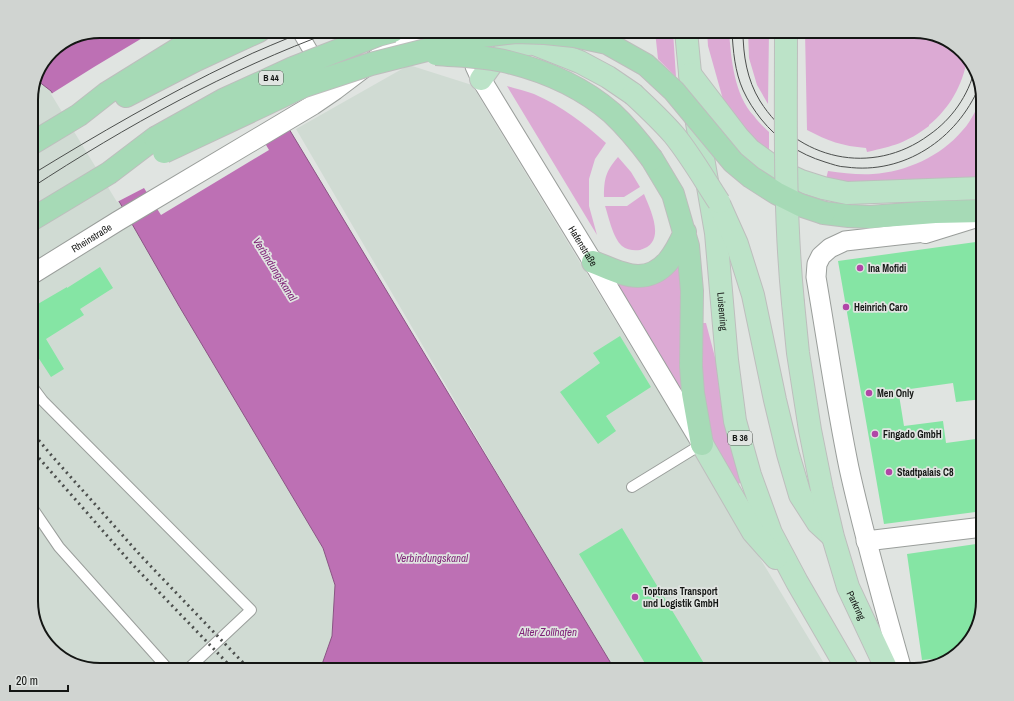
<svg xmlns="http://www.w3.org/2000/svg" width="1014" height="701" font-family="'Archivo Narrow',sans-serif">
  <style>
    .built { fill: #d0dbd3 }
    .green { fill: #dcaad4 }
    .water { fill: #bd70b4; stroke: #8a5584 }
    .pier { fill: #e0e4e1 }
    .building { fill: #85e5a4 }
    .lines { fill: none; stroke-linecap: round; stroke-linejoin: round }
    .service-casing { stroke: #9a9e9b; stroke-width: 12 }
    .pedestrian-casing { stroke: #9a9e9b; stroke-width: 16 }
    .minor-casing { stroke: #9a9e9b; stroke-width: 21 }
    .tertiary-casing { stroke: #9a9e9b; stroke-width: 24 }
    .primary-casing { stroke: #bdbebd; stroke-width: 24 }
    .trunk-casing { stroke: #bdbebd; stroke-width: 24 }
    .service { stroke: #fff; stroke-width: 10 }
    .pedestrian { stroke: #fff; stroke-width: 14 }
    .minor { stroke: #fff; stroke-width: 19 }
    .tertiary { stroke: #fff; stroke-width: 22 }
    .primary { stroke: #bce3c8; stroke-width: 22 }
    .trunk { stroke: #a6dab6; stroke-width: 22 }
    .tram { stroke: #4c4f4d; stroke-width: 1 }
    .rail { stroke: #4c4f4d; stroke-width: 3; stroke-dasharray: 2 4; stroke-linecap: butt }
    .primary-bridge-casing { stroke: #bdbebd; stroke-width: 24; stroke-linecap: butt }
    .trunk-bridge-casing { stroke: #bdbebd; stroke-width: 24; stroke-linecap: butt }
    .primary-bridge { stroke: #bce3c8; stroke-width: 22 }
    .trunk-bridge { stroke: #a6dab6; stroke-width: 22 }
    .poi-dot { fill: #b146a7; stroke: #e0e4e1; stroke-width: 1.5 }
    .labels { text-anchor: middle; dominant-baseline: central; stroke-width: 3.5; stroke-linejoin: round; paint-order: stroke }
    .shield { fill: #e0e4e1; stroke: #515452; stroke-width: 1 }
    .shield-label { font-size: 9px; font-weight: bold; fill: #141614 }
    .street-label { font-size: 10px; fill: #141614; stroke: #e0e4e1 }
    .poi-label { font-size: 10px; font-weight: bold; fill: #141614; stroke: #e0e4e1; text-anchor: start }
    .water-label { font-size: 11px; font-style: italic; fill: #7f2277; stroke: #e0e4e1 }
    .rim { fill: none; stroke: #141614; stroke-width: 2 }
  </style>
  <rect width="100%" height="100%" fill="#e0e4e1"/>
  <path class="built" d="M409,65L472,85L828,670H615L544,553L296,129Z
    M38,81L51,91L120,203L179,306L323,548L335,585L332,636L320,670H101L62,658L40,635L31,605V96Z"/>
  <path class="green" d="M655,31H673L676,77L658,59Z
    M707,31H729C731,58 734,95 754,116C758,122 764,127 769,132V154L760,147L724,103L708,46Z
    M748,31H769L768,104L757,85L749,58Z
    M805,31H913L952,43L967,59C963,85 949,109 929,125V126C906,143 894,146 867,152L866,148C842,146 828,141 807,130Z
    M507,86C516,89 526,91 534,94C563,107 584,123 606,143L595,159L589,179V206L597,235Z
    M976,110C987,128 983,161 983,181L851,184L826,179L828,171C843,173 858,175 873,174C906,172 941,156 962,131C968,125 972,117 976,110Z
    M618,157L631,172L640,187L624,197H604C604,178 606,171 618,157Z
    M644,194C651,211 667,243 640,250C634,251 627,250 622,246C613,238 609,218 605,206H627Z
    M678,265L683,268L685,393L681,394L614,282Z
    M700,323H706L716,361L729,440L741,483L737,484L714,443L705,412L699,381Z"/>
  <path class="water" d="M101,31H230L615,670H320L332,636L335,585L323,548L179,306L120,203L51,91L38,81L52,51L74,36Z"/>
  <path class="pier" d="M154,31H232L286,121L259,133L269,150L161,215L144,188L117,202L51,94L94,67Z"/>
  <path class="building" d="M983,241V399L956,402L953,383L910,389L911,394L899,395L904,426L943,421L946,443L983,438V511L884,524L838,261Z
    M100,267L113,288L80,309L84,315L46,339L64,369L51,377L32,348H31V308L67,287V288Z
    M620,336L651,387L606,416L616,431L598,444L560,392L600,363L593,353Z
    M622,528L690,640L708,670H649L579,554Z
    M983,543V601L971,639L944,663L934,665L933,659L922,660L907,554Z"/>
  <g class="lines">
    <g class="service-casing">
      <path id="service" d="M31,385L43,401L251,610L187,670
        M632,487L702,444
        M31,506L59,547L169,670"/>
    </g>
    <g class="pedestrian-casing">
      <path id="pedestrian" d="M299,31L319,65"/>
    </g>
    <g class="minor-casing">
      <g id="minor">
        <path d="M405,37L455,36"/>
        <path id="s1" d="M475,66L481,79L593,262L699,439"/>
        <path id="s2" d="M31,275L118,221L313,105L335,90L405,37L408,31"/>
        <path d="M866,541L983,527"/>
        <path d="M902,670C883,603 864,536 849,468C836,405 827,341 816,277L817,264L821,256L830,248L845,241L925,232"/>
      </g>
    </g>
    <g class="tertiary-casing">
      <path id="tertiary" d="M925,232L983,214"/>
    </g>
    <g class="primary-casing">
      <g id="primary">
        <path d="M509,31L532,43L580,62L608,77L633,94"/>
        <path id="s3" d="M686,31L692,94L716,233L727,360L735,421L750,475L771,533L797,582L848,670"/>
        <path d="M690,74L738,137L750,150L779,171L801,181L823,188L847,193L983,188"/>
        <path d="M481,79L493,62L509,49L532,43"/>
        <path d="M720,206L737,244L753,295L775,400L788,454L800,495L818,523L831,535"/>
        <path id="s4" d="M793,303L798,353L810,430L822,490L833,537L848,587L887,670"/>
        <path d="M702,444L753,532L776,558"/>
      </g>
    </g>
    <g class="trunk-casing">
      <path id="trunk" d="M126,96L196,60L259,31
        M31,144L79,115L107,93L207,31
        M652,159L673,194L688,246L692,291L691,366L693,393L702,444
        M824,213L849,216L870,217L935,212L983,211
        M31,220L109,173L155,138
        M593,262C607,267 623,276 638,276C664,276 676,252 685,232"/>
    </g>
    <use href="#service" class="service"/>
    <use href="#pedestrian" class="pedestrian"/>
    <use href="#minor" class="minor"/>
    <use href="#tertiary" class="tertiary"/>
    <use href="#primary" class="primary"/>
    <use href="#trunk" class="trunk"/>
    <path class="tram" d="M732,31C733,51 735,72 743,90C748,101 754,110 761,119C778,140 799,154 825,162C832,164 839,167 846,167C904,175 957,139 979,87
      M743,31C743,55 747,80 760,101C797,160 872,177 929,135C952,119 968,96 975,69
      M31,175C98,134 165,95 236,61C258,50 282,41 305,31
      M31,188C126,126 227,70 334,31"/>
    <path class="rail" d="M31,431L52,456L141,556L250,670
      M31,449L132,564L234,670"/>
    <g class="primary-bridge-casing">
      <path id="primary-bridge" d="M786,31C786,122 784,212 793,303
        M633,94C647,107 661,120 674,135C691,156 704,179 719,202"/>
    </g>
    <g class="trunk-bridge-casing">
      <path id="trunk-bridge" d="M436,54C460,56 485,56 508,62C545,71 583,88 612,113C627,127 640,143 652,159
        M155,138L223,100L293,68L378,35L393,31
        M164,152L304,86L371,64L482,36L516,32L545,33L574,36L607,43L646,65L674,91L733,162L751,177L776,193L800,205L824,213"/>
    </g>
    <use href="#primary-bridge" class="primary-bridge"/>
    <use href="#trunk-bridge" class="trunk-bridge"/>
  </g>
  <g class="poi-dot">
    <circle cx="860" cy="268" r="4"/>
    <circle cx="846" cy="307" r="4"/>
    <circle cx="869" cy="393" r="4"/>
    <circle cx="875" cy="434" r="4"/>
    <circle cx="889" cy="472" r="4"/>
    <circle cx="635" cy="597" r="4"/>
  </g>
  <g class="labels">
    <g class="shield">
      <rect x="259" y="71" width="24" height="14" rx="3"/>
      <rect x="728" y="431" width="24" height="14" rx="3"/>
    </g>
    <g class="shield-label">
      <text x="271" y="78">B 44</text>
      <text x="740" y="438">B 36</text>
    </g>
    <g class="street-label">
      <text stroke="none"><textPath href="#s2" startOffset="71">Rheinstraße</textPath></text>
      <text stroke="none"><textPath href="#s1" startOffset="210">Hafenstraße</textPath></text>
      <text stroke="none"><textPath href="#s3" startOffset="283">Luisenring</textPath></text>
      <text stroke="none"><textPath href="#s4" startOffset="310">Parkring</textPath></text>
    </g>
    <g class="poi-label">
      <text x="868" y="268">Ina Mofidi</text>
      <text x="854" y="307">Heinrich Caro</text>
      <text x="877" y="393">Men Only</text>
      <text x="883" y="434">Fingado GmbH</text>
      <text x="897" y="472">Stadtpalais C8</text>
      <text x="643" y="591">Toptrans Transport<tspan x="643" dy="12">und Logistik GmbH</tspan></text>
    </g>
    <g class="water-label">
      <text transform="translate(275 269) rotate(58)">Verbindungskanal</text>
      <text x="432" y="558">Verbindungskanal</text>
      <text x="548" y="632">Alter Zollhafen</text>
    </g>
  </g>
  <path d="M0 0H1014V701H0ZM100 38H914A62 62 0 0 1 976 100V601A62 62 0 0 1 914 663H100A62 62 0 0 1 38 601V100A62 62 0 0 1 100 38Z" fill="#d0d4d1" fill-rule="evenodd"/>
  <path class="rim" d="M100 38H914A62 62 0 0 1 976 100V601A62 62 0 0 1 914 663H100A62 62 0 0 1 38 601V100A62 62 0 0 1 100 38Z"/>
  <path d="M10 685v6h58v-6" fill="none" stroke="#141614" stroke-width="2"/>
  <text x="16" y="685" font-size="12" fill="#141614" stroke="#e0e4e1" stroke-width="3" paint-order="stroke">20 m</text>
</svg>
